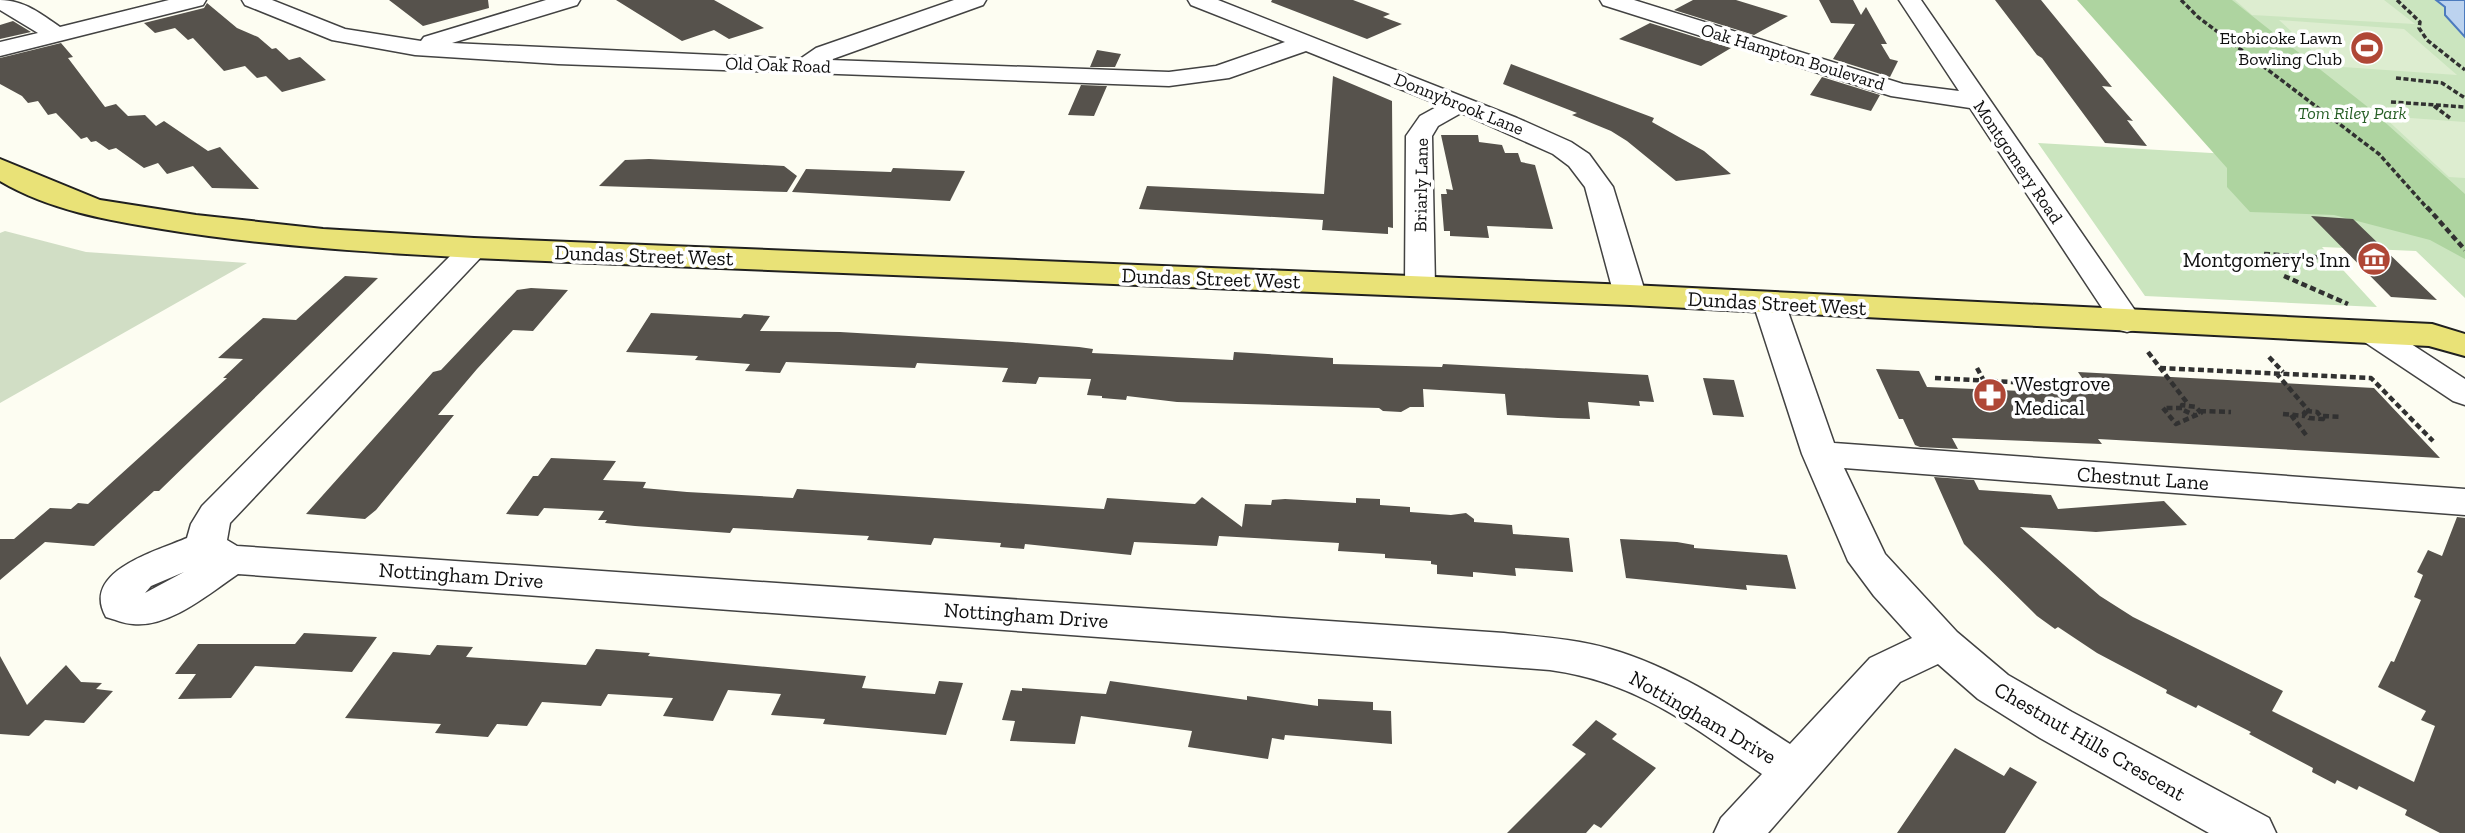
<svg xmlns="http://www.w3.org/2000/svg" width="2465" height="833" font-family="'Zilla Slab',serif">
  <style>
    .green { fill: #cbe5bf }
    .forest { fill: #aed4a0 }
    .cemetery { fill: #d1dec5 }
    .pitch { fill: #ddedd0 }
    .water { fill: #bcd3ef; stroke: #4c7bbe; stroke-width: 2 }
    .building { fill: #56524c }
    .lines { fill: none; stroke-linecap: round; stroke-linejoin: round }
    .minor-casing { stroke: #424242; stroke-width: 3 }
    .major-casing { stroke: #202020; stroke-width: 4 }
    .path-far1 { stroke: #313131; stroke-width: 3.5; stroke-dasharray: 5 2.5; stroke-linecap: butt }
    .path { stroke: #313131; stroke-width: 4.5; stroke-dasharray: 6 3.5; stroke-linecap: butt }
    .minor { fill: #fff; fill-rule: evenodd }
    .major { fill: #e9e277; fill-rule: evenodd }
    .labels { text-anchor: middle; dominant-baseline: central; stroke-width: 7; stroke-linejoin: round; paint-order: stroke }
    .far-poi-label { font-size: 18px; fill: #0f0f0f; stroke: #fff; text-anchor: end }
    .far-street-label { font-size: 18px; fill: #0f0f0f; stroke: #fff }
    .far-park-label { font-size: 18px; font-style: italic; fill: #275f26; stroke: #fff }
    .street-label { font-size: 21px; fill: #0f0f0f; stroke: #fff }
    .poi-label { font-size: 21px; fill: #0f0f0f; stroke: #fff; text-anchor: end }
  </style>
  <rect width="100%" height="100%" fill="#fdfdf2"/>
  <path class="green" d="M2113,0H2465V298L2416,251L2322,247L2377,307L2145,296L2038,143L2246,155Z"/>
  <path class="forest" d="M2077,0H2232L2369,108L2465,194V259L2430,240L2334,215L2250,212L2227,187V168Z"/>
  <path class="cemetery" d="M5,231L86,252L247,263L0,403V233Z"/>
  <path class="pitch" d="M2235,0H2384L2415,24L2252,15Z
    M2279,20L2404,29L2457,75L2329,66Z
    M2383,116L2465,122V178L2449,177Z"/>
  <path class="water" d="M2436,0H2465V37L2445,15V7Z"/>
  <path class="building" d="M389,0H488L489,8L423,26Z
    M616,0H714L764,28L729,39L714,30L682,41Z
    M1272,0H1353L1390,14L1383,17L1402,24L1367,39L1271,2Z
    M1693,0H1736L1788,16L1754,35L1674,10Z
    M1819,0H1853L1861,15L1866,7L1887,44H1881L1890,59L1898,61L1890,77L1833,59L1855,24L1831,23Z
    M1995,0H2041L2112,87L2102,86L2133,121L2127,120L2147,146L2105,143L2042,58L2037,55Z
    M207,3L237,28L258,37L272,49L276,48L289,60L300,57L326,80L282,92L266,76L257,78L245,66L224,71L193,38L188,40L175,28L155,33L144,23L204,8Z
    M13,21L31,32L0,39V25Z
    M1650,23L1731,48L1701,66L1619,39Z
    M61,43L73,57L68,58L105,107L116,104L128,116L145,115L156,126L164,121L208,151L220,147L259,189L212,188L193,166L167,174L158,163L144,168L116,148L109,150L96,141L91,142L87,137L81,139L56,113L48,115L38,101L28,103L22,96L0,84V58Z
    M1097,50L1121,54L1115,67H1090Z
    M1511,64L1654,118L1652,122L1704,151L1731,174L1676,181L1627,141L1611,131L1572,115L1577,113L1503,84Z
    M1333,76L1392,101L1393,228L1388,227V234L1322,230L1323,220L1139,209L1147,186L1324,194Z
    M1822,77L1880,95L1871,111L1810,95Z
    M1081,85L1107,86L1094,116L1068,115Z
    M1441,135H1478L1479,142L1502,145L1505,153H1518L1521,162L1535,165L1553,229L1487,226L1489,238L1450,236V231H1444L1441,194H1447L1446,189L1453,190Z
    M649,159L784,166L797,176L787,192L599,186L625,160Z
    M893,168L965,171L950,201L792,192L806,169L891,172Z
    M2311,216L2353,219L2437,300L2391,297Z
    M345,276L378,278L159,491H154L94,546L45,542L0,580V539H14L50,508L71,509L78,503L88,504L227,378H223L243,359L218,358L263,318L296,320Z
    M531,288L568,290L533,331L513,330L477,369L438,415H454L376,510L365,519L306,514L433,372L441,370L517,290Z
    M651,313L741,318L744,314L770,316L760,331L840,332L1012,342L1079,347L1093,349L1092,353L1233,360L1234,352L1333,358V364L1442,367L1443,364L1648,375L1654,402L1639,401L1640,406L1588,402L1590,419L1558,418L1507,415L1505,394L1423,389L1424,407H1410L1401,412L1383,411L1379,408L1177,402L1127,396L1126,400L1102,398V396L1087,395L1091,379L1039,377L1036,384L1002,382L1008,368L917,363L915,368L786,362L780,373L745,371L750,364L695,360L698,356L626,352Z
    M1876,369L1919,371L1927,387L2093,394L2078,372L2374,388L2440,458L2098,439L2102,444L1952,438L1958,449L1920,447L1915,445L1903,419H1899Z
    M1703,378L1734,380L1744,417L1713,415Z
    M551,458L616,461L603,480L646,482L643,488L687,492L793,498L797,489L1104,509L1107,498L1195,504L1202,497L1242,527L1245,504L1271,505L1272,500L1285,499L1356,503V498L1380,499V505L1410,507V512L1451,515L1466,513L1474,519V522L1512,525L1513,534L1569,538L1573,572L1515,568L1516,576L1473,572V577L1437,574V565L1431,564V561L1385,558V554L1338,551L1339,543L1219,536L1217,546L1134,542L1131,555L1025,544L1024,549L1000,547L1001,543L934,538L931,545L867,540L869,536L733,528L730,533L635,526L605,523L607,520H598L604,511L544,508L538,516L506,514L533,476H538Z
    M1934,477L1974,480L1979,490L2051,495L2058,509L2164,501L2187,525L2096,532L2020,527L2100,596L2133,617L2283,691L2272,711L2414,782L2435,726L2421,720L2426,711L2378,687L2391,661L2394,662L2421,600L2414,597L2423,575L2417,572L2428,550L2442,556L2457,517L2465,518V833H2440L2405,815L2407,810L2359,786L2357,790L2337,780L2335,784L2312,772L2313,768L2249,734L2251,732L2198,705L2196,708L2166,693L2167,690L2097,653L2058,627L2055,629L2037,616L1964,544Z
    M1620,539L1677,542L1694,545V548L1787,555L1796,589L1746,585L1747,590L1626,578Z
    M304,633L377,637L352,672L255,666L231,698L178,699L196,674H175L198,644H295Z
    M437,645L473,647L466,657L586,665L596,649L650,653L648,656L866,676L862,688L935,694L939,681L963,683L946,735L823,724L825,719L771,715L781,694L728,690L713,721L663,716L673,698L608,694L601,706L542,702L527,726L497,724L488,737L435,733L441,724L345,718L393,652L430,655Z
    M0,656L27,705L66,665L81,682L102,683L96,689L113,691L84,723L45,720L29,736L0,734Z
    M1110,681L1247,700V696L1318,706V699L1373,702V710L1391,711L1392,744L1285,735L1284,740L1272,738L1268,759L1188,747L1192,731L1081,716L1075,744L1010,741L1015,721L1002,720L1011,690L1022,691V688L1106,694Z
    M1596,720L1617,734L1612,739L1656,768L1601,828L1594,824L1586,833H1507L1586,754L1572,745Z
    M1955,748L2004,776L2010,767L2037,782L2005,833H1897Z"/>
  <g class="lines">
    <g class="minor-casing">
      <path id="minor" d="M0,0C24,0 41,14 60,27L169,0H206L203,5L0,56V42L38,33L0,10Z
        M242,0H272L345,29L421,41L424,37L546,0H580L577,5L452,43L800,59L816,48L954,0H986L983,5L830,60L1169,72L1216,66L1285,42L1191,5L1188,0H1218L1517,118L1571,142L1589,154L1613,187L1646,295L1641,302L1630,304L1619,302L1614,295L1585,187L1569,166L1553,154L1461,113L1438,126L1432,136L1435,286L1431,293L1420,295L1409,293L1405,286L1406,136L1420,116L1440,105L1306,51L1229,78L1169,86L558,64L415,55L332,40L245,5Z
        M1600,0H1634L1903,84L1959,91L1899,0H1921L2143,322L2138,329L2127,332L2116,329L1970,108L1891,96L1603,5Z
        M474,239L484,242L489,248L484,254L230,523L227,540L237,546L1504,633C1540,637 1576,639 1610,649C1676,668 1733,707 1790,744L1870,658L1912,638L1874,596L1848,561L1802,454L1753,303L1758,296L1769,294L1780,296L1785,303L1834,443L2465,489V515L1844,468L1885,554L1957,632L2008,675L2072,712L2269,818L2276,833H2209L2040,738L1978,699L1938,664L1900,682L1768,833H1714L1721,818L1762,774C1691,726 1638,682 1550,670L238,574C210,593 169,628 133,624C124,624 114,619 106,617C80,571 157,551 187,538L191,524L202,506L464,242ZM184,572L145,593L151,586Z
        M2371,322L2382,325L2465,379V405L2453,401L2360,339L2355,332L2360,325Z"/>
    </g>
    <g class="major-casing">
      <path id="major" d="M0,159L100,200L196,215L323,229L474,238L1630,285L2432,324L2465,334V356L2429,346L1630,305L474,258C370,252 265,246 162,229C107,220 49,210 0,181Z"/>
    </g>
    <path class="path-far1" d="M2181,0L2198,17L2379,154L2428,209
      M2397,0L2420,22L2419,28L2427,40L2465,70
      M2396,78L2442,83L2465,98
      M2391,102L2465,107
      M2434,106L2450,118"/>
    <path class="path" d="M2427,207L2465,250
      M2264,254L2331,258
      M2284,276L2348,304
      M2148,352L2188,404
      M2269,357L2283,372
      M1977,368L1984,381
      M2160,368L2371,378L2433,441
      M2276,373L2309,411
      M1935,378L2068,385
      M2182,408H2163L2176,424L2201,413L2196,407L2182,405L2183,410L2194,415
      M2200,411L2231,412
      M2306,411L2317,412L2323,419L2309,418L2304,413Z
      M2283,414L2305,416
      M2291,415L2306,435
      M2323,416L2342,417"/>
    <use href="#minor" class="minor"/>
    <use href="#major" class="major"/>
  </g>
  <defs>
    <g id="stadium-disc" transform="scale(1.75)"><circle r="9.5" fill="#af4736" stroke="#fff"/><path d="M0-5a6.5 5 0 1 0 0 10a6.5 5 0 1 0 0-10ZM-3.5-1.8h7v3.6h-7Z" fill="#fff"/></g>
    <g id="museum-disc" transform="scale(1.75)"><circle r="9.5" fill="#af4736" stroke="#fff"/><path d="M0-6L6-3V-2H-6V-3ZM-5-1h2V3h-2ZM-1-1h2V3h-2ZM3-1h2V3H3ZM-6 4H6V6H-6Z" fill="#fff"/></g>
    <g id="pharmacy-disc" transform="scale(1.75)"><circle r="9.5" fill="#af4736" stroke="#fff"/><path d="M-2-6h4v4h4v4h-4v4h-4v-4h-4v-4h4Z" fill="#fff"/></g>
  </defs>
  <g fill-rule="evenodd">
    <use href="#stadium-disc" x="2367" y="48"/>
    <use href="#museum-disc" x="2374" y="259"/>
    <use href="#pharmacy-disc" x="1990" y="395"/>
  </g>
  <g class="labels">
    <g class="far-poi-label">
      <text x="2342" y="38">Etobicoke Lawn<tspan x="2342" dy="21">Bowling Club</tspan></text>
    </g>
    <g class="far-street-label">
      <text transform="translate(1793 57) rotate(17)">Oak Hampton Boulevard</text>
      <text transform="translate(778 65) rotate(2)">Old Oak Road</text>
      <text transform="translate(1459 104) rotate(22)">Donnybrook Lane</text>
      <text transform="translate(2018 162) rotate(56)">Montgomery Road</text>
      <text transform="translate(1421 185) rotate(-89)">Briarly Lane</text>
    </g>
    <g class="far-park-label">
      <text x="2352" y="113">Tom Riley Park</text>
    </g>
    <g class="street-label">
      <text transform="translate(644 255) rotate(2)">Dundas Street West</text>
      <text transform="translate(1211 278) rotate(2)">Dundas Street West</text>
      <text transform="translate(1777 303) rotate(3)">Dundas Street West</text>
      <text transform="translate(2143 478) rotate(4)">Chestnut Lane</text>
      <text transform="translate(461 575) rotate(4)">Nottingham Drive</text>
      <text transform="translate(1026 615) rotate(4)">Nottingham Drive</text>
      <text transform="translate(1703 717) rotate(30)">Nottingham Drive</text>
      <text transform="translate(2090 741) rotate(30)">Chestnut Hills Crescent</text>
    </g>
    <g class="poi-label">
      <text x="2350" y="259">Montgomery's Inn</text>
      <text x="2014" y="383" text-anchor="start">Westgrove<tspan x="2014" dy="24">Medical</tspan></text>
    </g>
  </g>
</svg>
